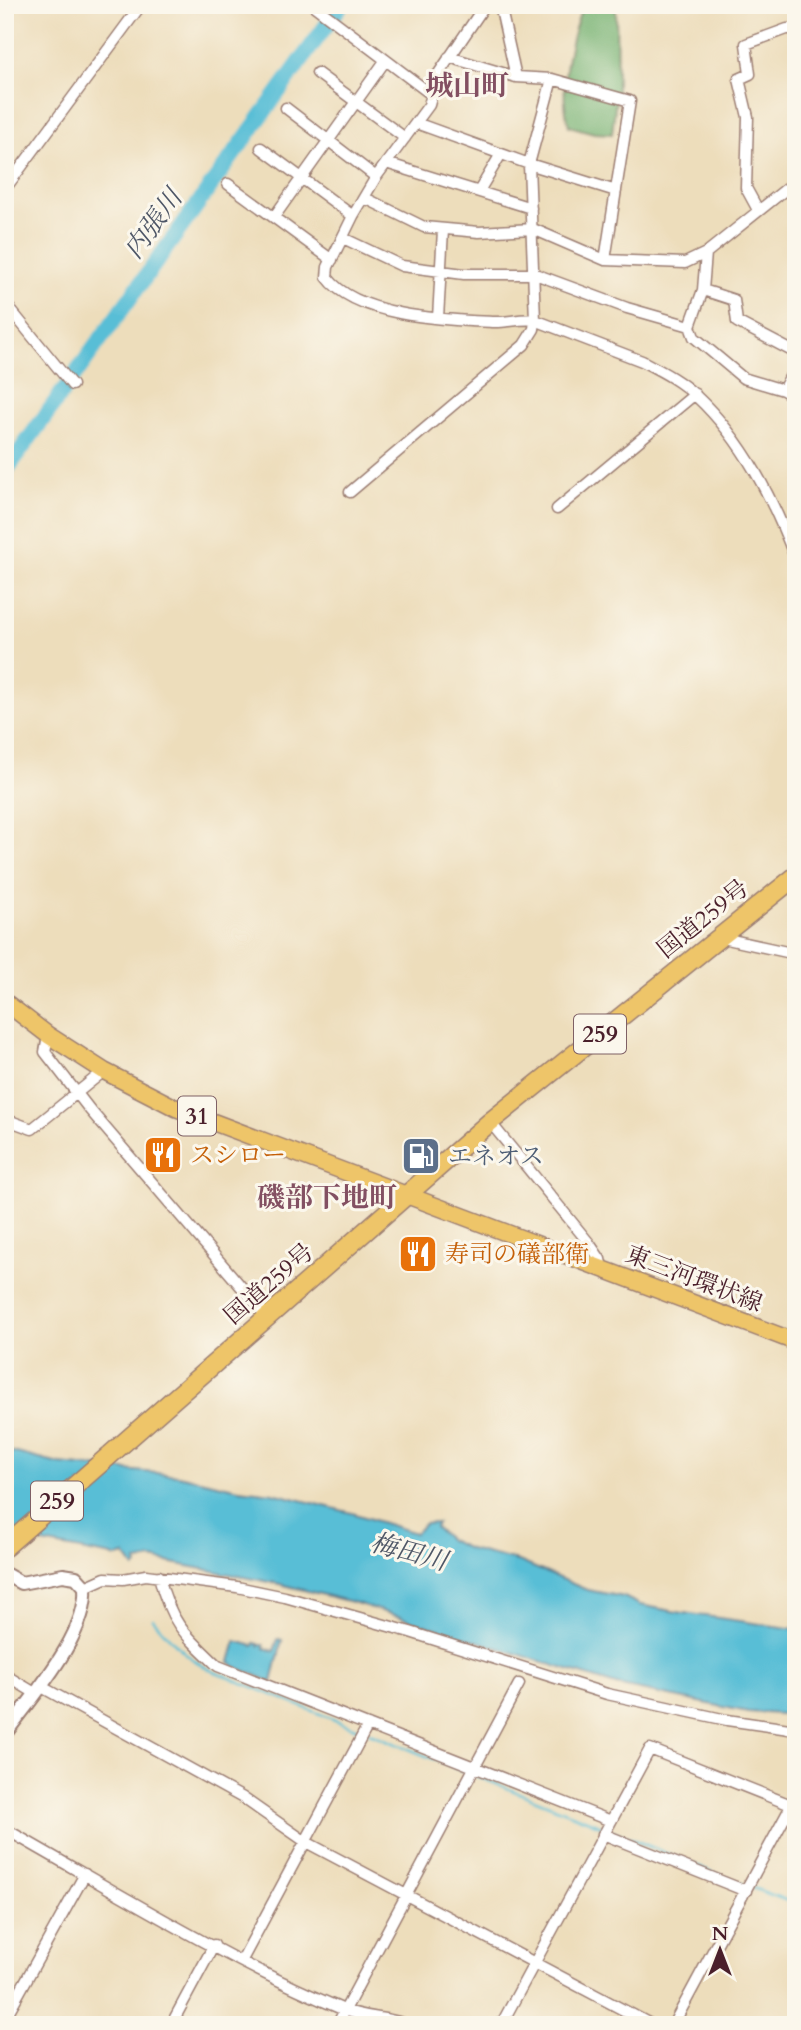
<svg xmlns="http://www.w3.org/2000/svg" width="801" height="2030" font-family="Cardo,'Noto Serif JP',serif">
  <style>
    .forest { fill: #75b170; stroke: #60684e; stroke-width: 2 }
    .water { fill: #58bed6; stroke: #516e80; stroke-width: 2 }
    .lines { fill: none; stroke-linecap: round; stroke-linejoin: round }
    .stream { stroke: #58bed6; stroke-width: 2.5 }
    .river { stroke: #58bed6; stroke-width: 16 }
    .minor-casing { stroke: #9c7e73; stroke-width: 13 }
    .tertiary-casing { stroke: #9c7e73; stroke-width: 16 }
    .primary-casing { stroke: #9c7e73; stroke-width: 19 }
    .trunk-casing { stroke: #9c7e73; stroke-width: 21 }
    .minor { stroke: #fff; stroke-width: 10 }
    .tertiary { stroke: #fff; stroke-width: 12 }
    .primary { stroke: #eec569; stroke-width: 16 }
    .trunk { stroke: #eec569; stroke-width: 18 }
    .labels { text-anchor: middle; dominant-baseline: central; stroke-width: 6; stroke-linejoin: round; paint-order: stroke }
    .shield { fill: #fbf7ec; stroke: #7f6065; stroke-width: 2 }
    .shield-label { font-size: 23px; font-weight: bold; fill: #4a1f2b }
    .street-label { font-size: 24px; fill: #4a1f2b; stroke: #fbf7ec }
    .food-label { font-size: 24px; fill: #c56008; stroke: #fbf7ec; text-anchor: start }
    .service-label { font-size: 24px; fill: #4e5e75; stroke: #fbf7ec; text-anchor: start }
    .water-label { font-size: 26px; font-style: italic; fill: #4f5767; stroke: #fbf7ec }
    .quarter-label { font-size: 28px; font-weight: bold; fill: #835062; stroke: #fbf7ec }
  </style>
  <rect width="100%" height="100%" fill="#fbf7ec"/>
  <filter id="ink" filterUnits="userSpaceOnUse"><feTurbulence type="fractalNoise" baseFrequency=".0143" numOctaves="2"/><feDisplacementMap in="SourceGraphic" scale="14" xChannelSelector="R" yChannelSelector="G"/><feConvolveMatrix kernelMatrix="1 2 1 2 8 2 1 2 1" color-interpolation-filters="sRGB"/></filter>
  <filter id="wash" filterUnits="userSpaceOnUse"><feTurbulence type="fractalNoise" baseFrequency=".00686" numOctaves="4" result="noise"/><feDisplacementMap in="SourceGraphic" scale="28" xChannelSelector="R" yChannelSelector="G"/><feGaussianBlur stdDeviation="1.57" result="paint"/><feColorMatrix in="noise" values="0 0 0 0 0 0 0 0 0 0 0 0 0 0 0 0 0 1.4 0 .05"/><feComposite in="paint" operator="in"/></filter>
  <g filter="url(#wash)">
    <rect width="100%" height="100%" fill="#edddbb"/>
    <path class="forest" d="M583,5H616L617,90L612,134L594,133L569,126C558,88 569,41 583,5Z"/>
    <path class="water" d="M5,1450L59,1464L178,1475L239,1489L273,1493L352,1513L415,1533L424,1524L437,1523L435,1527L449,1540L469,1549L521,1562L587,1590L624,1597L640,1605L677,1612L796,1629V1715L748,1712L616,1685L356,1603L280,1584L152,1559L136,1562L137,1566L134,1568L125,1555L118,1557L5,1536Z
      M278,1639L282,1640L272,1682L236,1667L230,1662L236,1641L254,1646L255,1643L259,1644V1647L260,1645H264V1648L274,1651Z"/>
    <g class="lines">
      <path class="stream" d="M153,1619C173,1643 194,1666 225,1676
        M225,1674V1676L360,1730
        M367,1732L468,1773
        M474,1775L604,1827
        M610,1830L721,1876
        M727,1878L743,1884
        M750,1887L796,1904"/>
      <path class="river" d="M5,472L341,5"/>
    </g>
  </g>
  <g filter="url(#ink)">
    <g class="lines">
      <g class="minor-casing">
        <path id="minor" d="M313,5L432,95
          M485,5L437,76L429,105L376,177L353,216L328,267L327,277C356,317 446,320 492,322C506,323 520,318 535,320L642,361C661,371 681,381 696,396C744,441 773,499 796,560
          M500,5L516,77
          M449,57L516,77L552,79L630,101L605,260
          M317,73L405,138
          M286,108L376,177
          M416,123L529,164L616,191
          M261,148L353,216
          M386,163L531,208
          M228,184L332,260
          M5,189L141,5
          M479,191L501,154
          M365,198L424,227L479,232L533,229L605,260L685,263L706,253L796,181
          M758,210L746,188L748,117L739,79L750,74L746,44L787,29H796
          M274,217L385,61
          M343,238L402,266L464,274H535L627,308L690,326
          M706,253L703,290L690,326L694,337L743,378L783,390L796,398
          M703,290L734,300L737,322L796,353
          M5,303L72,385
          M438,318L443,230
          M783,390L796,366
          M350,492L524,345L534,329L535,320L529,164L552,79
          M557,509L695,394
          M718,937L796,954
          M48,1035L45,1052L90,1110L268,1318
          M5,1119L32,1129L104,1071
          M490,1122L589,1243L600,1259L602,1269
          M159,1576C170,1622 184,1634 218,1666L611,1821
          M85,1587L105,1578L123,1579L146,1575L237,1587L285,1597L410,1632L607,1694L727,1720L796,1730
          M5,1675L35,1693
          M40,1686L243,1798L306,1842L652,2025
          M5,1829C115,1891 225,1960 342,2009C363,2018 387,2017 409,2025
          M603,1834L746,1891
          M242,1960L368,1725
          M5,2018L85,1874
          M171,2025L214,1945
          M337,2025L519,1684
          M501,2025L650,1749L796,1807
          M673,2025L791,1806"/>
      </g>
      <g class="tertiary-casing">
        <path id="tertiary" d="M5,1574L21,1583L63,1575L76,1577L85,1587C89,1633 32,1697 5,1734"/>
      </g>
      <g class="primary-casing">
        <path id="primary" d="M5,1002L48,1035L104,1071L176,1108L796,1342"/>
      </g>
      <g class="trunk-casing">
        <path id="trunk" d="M5,1547L490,1122L796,876"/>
      </g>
      <use href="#minor" class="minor"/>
      <use href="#tertiary" class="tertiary"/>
      <use href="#primary" class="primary"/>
      <use href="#trunk" class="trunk"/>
    </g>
  </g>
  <defs>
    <g id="restaurant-square" transform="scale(2.0125)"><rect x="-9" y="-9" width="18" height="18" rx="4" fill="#e8710a" stroke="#fbf7ec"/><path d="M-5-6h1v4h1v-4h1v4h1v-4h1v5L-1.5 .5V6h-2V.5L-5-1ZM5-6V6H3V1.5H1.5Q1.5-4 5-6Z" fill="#fff"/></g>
    <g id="fuel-square" transform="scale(2.0125)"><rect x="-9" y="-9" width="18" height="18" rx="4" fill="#5c6f8a" stroke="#fbf7ec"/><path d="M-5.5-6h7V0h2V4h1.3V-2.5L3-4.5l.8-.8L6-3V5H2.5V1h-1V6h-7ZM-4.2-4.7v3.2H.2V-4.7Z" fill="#fff"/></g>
  </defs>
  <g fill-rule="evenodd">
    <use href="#restaurant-square" x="163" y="1155"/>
    <use href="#fuel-square" x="421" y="1156"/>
    <use href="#restaurant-square" x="418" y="1254"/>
  </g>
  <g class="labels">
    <g class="shield">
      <rect x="574" y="1014.5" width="52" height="39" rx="5"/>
      <rect x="178" y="1096.5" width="38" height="39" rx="5"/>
      <rect x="31" y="1481.5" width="52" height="39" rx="5"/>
    </g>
    <g class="shield-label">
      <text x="600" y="1034">259</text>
      <text x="197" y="1116">31</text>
      <text x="57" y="1501">259</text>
    </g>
    <g class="street-label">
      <text transform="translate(703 919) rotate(-39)">国道259号</text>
      <text transform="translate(694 1279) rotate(21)">東三河環状線</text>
      <text transform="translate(269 1284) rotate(-41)">国道259号</text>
    </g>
    <g class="food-label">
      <text x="190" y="1155">スシロー</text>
      <text x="445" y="1254">寿司の礒部衛</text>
    </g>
    <g class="service-label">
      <text x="448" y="1156">エネオス</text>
    </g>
    <g class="water-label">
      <text transform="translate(153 224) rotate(-54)">内張川</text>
      <text transform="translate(409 1552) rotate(15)">梅田川</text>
    </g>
    <g class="quarter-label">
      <text x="467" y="86">城山町</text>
      <text x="327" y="1198">磯部下地町</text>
    </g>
  </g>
  <rect width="801" height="2030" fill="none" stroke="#fbf7ec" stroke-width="28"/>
  <g transform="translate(720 1950)" stroke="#fbf7ec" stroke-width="5" paint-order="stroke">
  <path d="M0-5L12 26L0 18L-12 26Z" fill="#4a1f2b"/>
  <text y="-10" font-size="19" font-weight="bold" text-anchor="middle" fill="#4a1f2b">N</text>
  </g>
</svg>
